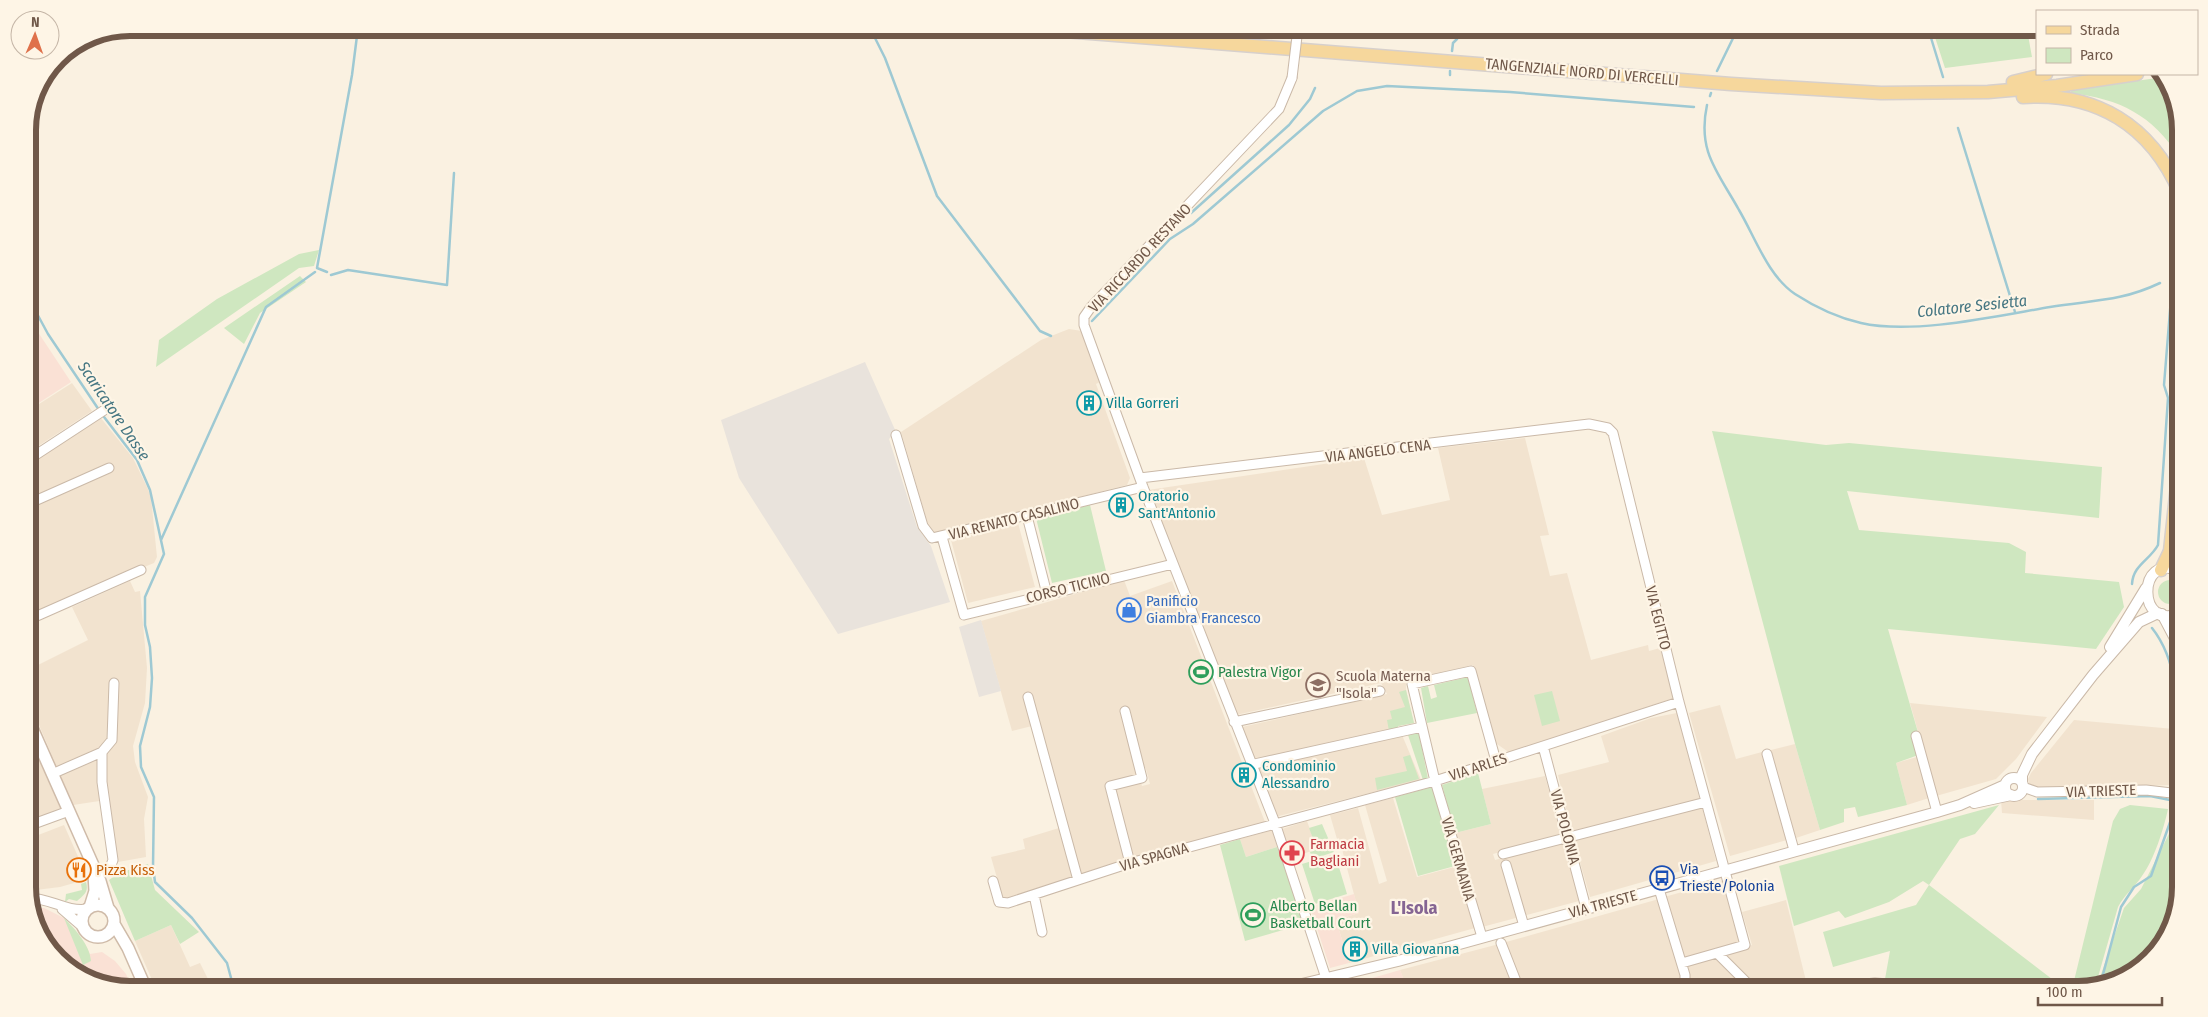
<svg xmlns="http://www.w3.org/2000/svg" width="2208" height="1017" font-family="'Fira Sans Condensed',sans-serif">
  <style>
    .residential { fill: #f2e3cf }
    .commercial { fill: #fae1d5 }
    .industrial { fill: #e9e3dc }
    .green { fill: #cfe7c0 }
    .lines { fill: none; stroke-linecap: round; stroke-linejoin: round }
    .stream { stroke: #9ec9d3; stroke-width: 2.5 }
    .minor-casing { stroke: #cab9a8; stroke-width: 11 }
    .tertiary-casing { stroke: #cab9a8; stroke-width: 12 }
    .secondary-casing { stroke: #cfbba9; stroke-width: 14 }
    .primary-casing { stroke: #d7d0cc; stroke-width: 15 }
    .minor { stroke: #fff; stroke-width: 9 }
    .tertiary { stroke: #fff; stroke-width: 10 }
    .secondary { stroke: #fff; stroke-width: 11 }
    .primary { stroke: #f6d79c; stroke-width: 12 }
    .minor-bridge-casing { stroke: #cab9a8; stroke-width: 11; stroke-linecap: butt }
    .minor-bridge { stroke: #fff; stroke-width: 9 }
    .labels { text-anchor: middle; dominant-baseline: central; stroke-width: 4.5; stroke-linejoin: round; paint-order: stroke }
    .street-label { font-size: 15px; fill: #705849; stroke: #fef5e6 }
    .culture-label { font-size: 15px; fill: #0d838f; stroke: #fef5e6; text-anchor: start }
    .shop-label { font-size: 15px; fill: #366cbe; stroke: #fef5e6; text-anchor: start }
    .leisure-label { font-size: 15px; fill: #27864d; stroke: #fef5e6; text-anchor: start }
    .education-label { font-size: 15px; fill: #785e54; stroke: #fef5e6; text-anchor: start }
    .health-label { font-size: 15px; fill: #be3a42; stroke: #fef5e6; text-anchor: start }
    .transit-label { font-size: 15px; fill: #164399; stroke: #fef5e6; text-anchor: start }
    .food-label { font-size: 15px; fill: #c56008; stroke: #fef5e6; text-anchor: start }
    .water-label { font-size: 16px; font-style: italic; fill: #457682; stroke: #fef5e6 }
    .quarter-label { font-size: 18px; font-weight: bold; fill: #856593; stroke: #fef5e6 }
    .rim { fill: none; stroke: #705849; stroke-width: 6 }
  </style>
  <rect width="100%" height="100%" fill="#faf1e1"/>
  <path class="residential" d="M1069,329L1082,331L1100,382L1096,384L1130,478L1127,485L934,534L929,528L901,432L1041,340Z
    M72,383L92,411L32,450L28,442V411Z
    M100,417L133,458L147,487L151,497L157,557L154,563L28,615V465Z
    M1525,438L1549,535L1540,536L1550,576L1567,573L1591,660L1648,645L1649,651L1660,648L1674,698L1510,753L1494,742L1473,665L1406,681V690L1414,723L1398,726V729L1255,760L1242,727L1387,694L1381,683L1236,715L1148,490L1364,458L1382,515L1450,500L1438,448Z
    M1018,523L1035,587L968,603L951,540Z
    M1124,580L1130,596L1172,581L1265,822L1134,858L1114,789L1141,782L1142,786L1150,784L1146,769L1140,760L1139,774L1106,784L1105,788L1127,860L1020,897L1019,894L1003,899L991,857L1025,849L1023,839L1059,828L1032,726L1012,731L981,621Z
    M130,581L135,592L140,591L147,668L145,703L133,746L135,762L148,797L144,819L146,857L118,862L106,800L73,805L28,699V670L88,640L72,607Z
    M1910,703L2047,717L2016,759L1996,779L1936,796Z
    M1720,705L1736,759L1762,752L1787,840L1730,856L1689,713Z
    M1677,713L1700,801L1572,834L1558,775L1609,762L1601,736L1651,718Z
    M2074,720L2174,729L2176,785L2071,788L2035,787L2029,785L2028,779L2031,773Z
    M1402,735L1421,780L1275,817L1256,766Z
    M1795,744L1820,830L1796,838L1771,750Z
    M1917,757L1929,798L1907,805L1896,763Z
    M40,762L61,809L28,822V767Z
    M1545,776L1561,836L1493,854L1495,860L1564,842L1579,901L1482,927L1455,833L1491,824L1482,789Z
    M1393,798L1417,877L1458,866L1475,928L1349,963L1336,920L1359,913L1339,838L1337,839L1330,815L1358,808L1379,884L1387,881L1365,805Z
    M2001,800H2094V820L2002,813Z
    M1702,807L1716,861L1590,897L1573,838Z
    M1307,821L1317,849L1291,858L1282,829Z
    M64,825L88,879L60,887L28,891V839Z
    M1272,830L1277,847L1246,857L1240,839Z
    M1723,881L1743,944L1684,960L1664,897Z
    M1659,899L1684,978L1655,989H1522L1506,942Z
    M1786,900L1808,989H1757L1723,954L1752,945L1742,912Z
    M171,925L190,967L200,963L208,979L201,983L204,989H156L135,941Z
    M1499,944L1517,989H1407L1400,970Z
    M1717,955L1751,989H1693L1684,964Z"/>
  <path class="commercial" d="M28,317L71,382L28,410Z
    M1354,894L1359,913L1336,920L1349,963L1330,968L1310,907Z
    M33,908H44L64,918L85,944L90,954L102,952L115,961L126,974L133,989L91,982L49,949Z
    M1400,970L1408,989H1366L1362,981Z"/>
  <path class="industrial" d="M865,362L896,432L889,439L917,527L931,546L950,602L838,634L739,478L721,420Z
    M981,620L1001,691L979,697L959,627Z"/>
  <path class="green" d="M1304,28H1456L1447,33L1430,38Z
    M1932,28H2004V32L2028,35L2032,57L1945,68Z
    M2164,77L2180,124V158C2152,115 2121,99 2070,93L2072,90Z
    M319,250L314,266L299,268L156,367L159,340L217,299L299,254Z
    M300,276L306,282L260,313L244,344L224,328Z
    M1712,431L1826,445L1849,443L2102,467L2099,518L1847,491L1859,530L2009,543L2026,552L2025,573L2119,582L2124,607L2096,649L1888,629L1924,753L1896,763L1907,805L1858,817L1855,807L1844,809V822L1820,830L1795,744Z
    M1090,505L1106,571L1052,583L1036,518Z
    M2158 592a12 12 0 1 1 24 0a12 12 0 1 1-24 0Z
    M1468,677L1477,713L1427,723L1421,688L1428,686L1431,699L1437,697L1434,685Z
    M1406,690L1414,723L1398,726V729L1389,731L1387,720L1392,719L1390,711L1405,707L1399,692Z
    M1552,691L1560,721L1542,726L1534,695Z
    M1419,733L1428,779L1423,780L1408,735Z
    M1410,755L1419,779L1377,790L1375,778L1407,771L1403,757Z
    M1478,773L1491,824L1455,833L1442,785Z
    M1432,787L1455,866L1418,876L1395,797Z
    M1999,805L1975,834L1960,839L1929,885L2065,989H1908L1885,979L1890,951L1833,967L1823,932L1916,905L1929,885L1923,881L1889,902L1845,918L1839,911L1794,926L1779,866Z
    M2130,805L2168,809C2164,828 2154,860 2142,876C2135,887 2124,895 2118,907L2096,984L2072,989L2113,821L2120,809Z
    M2179,808L2180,886L2173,926L2135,972L2098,983L2124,908L2141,889L2173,826Z
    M1322,824L1334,852L1313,859L1310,852L1317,849L1309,828Z
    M1240,839L1246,857L1277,847L1304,924L1245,941L1220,845Z
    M1335,854L1347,894L1315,904L1302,864Z
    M148,864L155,890L199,932L180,944L171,925L135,941L109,880L119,873Z
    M86,882C89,892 84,895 77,901L69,899L65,902L66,894L82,890L81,884Z
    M64,918C75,929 90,945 91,961L83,965Z"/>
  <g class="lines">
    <path class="stream" d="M870,28L885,58L937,196L1040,331L1051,336
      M1928,28L1943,77
      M1452,51L1453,43L1457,39
      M1717,71L1738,28
      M1450,75V71
      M1710,96L1711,93
      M1707,105C1697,152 1718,172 1739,210C1755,237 1768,276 1795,294C1815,307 1839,318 1861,323C1913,335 1997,316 2050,307C2092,300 2120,302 2160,283
      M1958,128L2015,312
      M1191,213L1289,125L1310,99L1315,88
      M327,272L317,268L352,75L358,28
      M331,275L348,270L447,285L454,173
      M28,297L48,334L101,413L137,460L150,490L164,554L145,597V625L150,647L152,678L150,707L140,746L141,767L154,797L153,867L155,882L192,918L227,963L234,989
      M1092,321L1170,239L1193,224L1323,111L1357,91L1387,86L1510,92L1694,107
      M161,540L266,307L315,272
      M2132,584C2133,565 2150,560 2158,545L2168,398L2164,385L2172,286
      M2152,628C2180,663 2179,717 2180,760
      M2177,791L2180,762
      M2038,799L2150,796L2170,800
      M2101,982L2121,907L2134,887L2151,876L2174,811L2177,796"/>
    <g class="minor-casing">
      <path id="minor" d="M1292,78L1279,109L1091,307L1084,317V325L1143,487L1275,823L1326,978
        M896,435L923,526L932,538L1143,487
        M28,460L109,407
        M1140,478L1589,424L1608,428L1613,433L1679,702L1745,945L1682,963
        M28,504L109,468
        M1027,516L1047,594
        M942,537L964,615L1173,564
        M28,620L141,570
        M1028,697L1078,880
        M1125,711L1142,778L1110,786L1130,863
        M1234,722L1380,691
        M1916,736L1937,812
        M1543,746L1586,908
        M1767,754L1794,850
        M1250,765L1422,727
        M52,774L102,752
        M2023,787L2037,792L2146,790L2180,794
        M28,826L69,811
        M1503,854L1706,802
        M1506,865L1524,926
        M94,877L111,865L113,860L102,782V752L112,740L114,683
        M993,881L999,902L1008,903L1130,863L1435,781L1679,702
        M1659,889L1685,975V981L1666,989
        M1034,895L1042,932
        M29,898C50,898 66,912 87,909
        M62,909L84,928
        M1482,937L1435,781L1412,684L1471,671L1496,761
        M1501,943L1519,989
        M1717,953L1753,989
        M1843,989C1867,983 1878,979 1902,989"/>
    </g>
    <g class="tertiary-casing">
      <path id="tertiary" d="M2180,571C2136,551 2137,633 2180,613
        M2162,614L2180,648
        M2110,647L2146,588
        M2005 787a9 9 0 1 1 18 0a9 9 0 1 1-18 0Z
        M2022,782V775L2032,754L2093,675L2139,622L2158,613
        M1974,803L2011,795
        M1326,978L1331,989
        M1281,989L1398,961L1937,812L1960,805L2005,785"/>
    </g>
    <g class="secondary-casing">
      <path id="secondary" d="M28,719L100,881L108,908
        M82 921a16 16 0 1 1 32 0a16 16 0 1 1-32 0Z
        M90,907L95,891L94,874
        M114,924L128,948L146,989"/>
    </g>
    <g class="primary-casing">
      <path id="primary" d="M1027,28L1731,84L1881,93L1988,92L2057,86L2137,74
        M2013,82L2046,74
        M2023,97C2096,92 2151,125 2180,193
        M2180,527V560
        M2161,570L2170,551L2180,458"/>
    </g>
    <use href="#minor" class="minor"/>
    <use href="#tertiary" class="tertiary"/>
    <use href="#secondary" class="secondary"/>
    <use href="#primary" class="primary"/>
    <g class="minor-bridge-casing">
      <path id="minor-bridge" d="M1292,78L1298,28"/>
    </g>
    <use href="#minor-bridge" class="minor-bridge"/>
  </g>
  <defs>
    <g id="building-ring" transform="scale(1.25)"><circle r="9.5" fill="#fef5e6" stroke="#0f9aa8" stroke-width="1.5"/><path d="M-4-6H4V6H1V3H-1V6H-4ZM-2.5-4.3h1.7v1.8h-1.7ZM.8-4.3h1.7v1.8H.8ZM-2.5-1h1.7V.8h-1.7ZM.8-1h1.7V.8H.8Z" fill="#0f9aa8"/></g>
    <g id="shop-ring" transform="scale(1.25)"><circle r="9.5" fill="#fef5e6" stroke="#3f7fe0" stroke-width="1.5"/><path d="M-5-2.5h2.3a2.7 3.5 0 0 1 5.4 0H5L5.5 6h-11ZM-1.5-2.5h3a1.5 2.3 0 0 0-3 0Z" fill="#3f7fe0"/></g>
    <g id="stadium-ring" transform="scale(1.25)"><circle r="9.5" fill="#fef5e6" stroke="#2e9e5b" stroke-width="1.5"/><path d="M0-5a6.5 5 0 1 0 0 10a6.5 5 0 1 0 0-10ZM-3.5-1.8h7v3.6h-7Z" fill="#2e9e5b"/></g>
    <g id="school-ring" transform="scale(1.25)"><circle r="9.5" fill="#fef5e6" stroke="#8d6e63" stroke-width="1.5"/><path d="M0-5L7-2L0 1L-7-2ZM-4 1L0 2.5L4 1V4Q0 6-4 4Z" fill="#8d6e63"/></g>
    <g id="pharmacy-ring" transform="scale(1.25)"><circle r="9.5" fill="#fef5e6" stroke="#e0444e" stroke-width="1.5"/><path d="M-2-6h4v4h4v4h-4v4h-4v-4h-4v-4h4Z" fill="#e0444e"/></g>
    <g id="restaurant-ring" transform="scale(1.25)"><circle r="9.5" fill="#fef5e6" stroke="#e8710a" stroke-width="1.5"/><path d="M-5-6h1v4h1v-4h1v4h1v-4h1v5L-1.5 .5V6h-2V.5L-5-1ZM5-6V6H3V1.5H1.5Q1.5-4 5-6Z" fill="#e8710a"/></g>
    <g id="bus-ring" transform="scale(1.25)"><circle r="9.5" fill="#fef5e6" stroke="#1a4fb4" stroke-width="1.5"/><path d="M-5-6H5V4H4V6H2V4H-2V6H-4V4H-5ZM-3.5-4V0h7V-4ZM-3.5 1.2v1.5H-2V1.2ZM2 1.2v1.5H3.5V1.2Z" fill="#1a4fb4"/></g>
  </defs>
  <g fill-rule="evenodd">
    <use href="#building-ring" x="1089" y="403"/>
    <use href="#building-ring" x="1121" y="505"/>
    <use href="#shop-ring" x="1129" y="610"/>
    <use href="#stadium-ring" x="1201" y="672"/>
    <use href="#school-ring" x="1318" y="685"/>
    <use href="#building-ring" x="1244" y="775"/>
    <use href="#pharmacy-ring" x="1292" y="853"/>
    <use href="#restaurant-ring" x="79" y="870"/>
    <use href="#bus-ring" x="1662" y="878"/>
    <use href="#stadium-ring" x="1253" y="915"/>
    <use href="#building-ring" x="1355" y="949"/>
  </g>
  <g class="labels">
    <g class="street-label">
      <text transform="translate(1582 72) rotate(5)">TANGENZIALE NORD DI VERCELLI</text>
      <text transform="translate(1140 258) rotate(-47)">VIA RICCARDO RESTANO</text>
      <text transform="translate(1378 451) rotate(-7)">VIA ANGELO CENA</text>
      <text transform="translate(1014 519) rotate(-14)">VIA RENATO CASALINO</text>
      <text transform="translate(1068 588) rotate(-14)">CORSO TICINO</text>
      <text transform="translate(1658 618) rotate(76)">VIA EGITTO</text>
      <text transform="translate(1478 767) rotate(-18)">VIA ARLES</text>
      <text transform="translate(2101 791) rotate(-2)">VIA TRIESTE</text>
      <text transform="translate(1565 827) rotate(75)">VIA POLONIA</text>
      <text transform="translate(1154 857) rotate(-16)">VIA SPAGNA</text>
      <text transform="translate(1458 859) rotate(74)">VIA GERMANIA</text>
      <text transform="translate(1603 904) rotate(-15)">VIA TRIESTE</text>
    </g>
    <g class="culture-label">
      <text x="1106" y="403">Villa Gorreri</text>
      <text x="1138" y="496">Oratorio<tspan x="1138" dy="17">Sant'Antonio</tspan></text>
      <text x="1262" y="766">Condominio<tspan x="1262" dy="17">Alessandro</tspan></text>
      <text x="1372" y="949">Villa Giovanna</text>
    </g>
    <g class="shop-label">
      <text x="1146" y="601">Panificio<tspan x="1146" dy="17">Giambra Francesco</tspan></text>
    </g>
    <g class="leisure-label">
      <text x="1218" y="672">Palestra Vigor</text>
      <text x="1270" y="906">Alberto Bellan<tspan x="1270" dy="17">Basketball Court</tspan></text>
    </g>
    <g class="education-label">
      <text x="1336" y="676">Scuola Materna<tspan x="1336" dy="17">"Isola"</tspan></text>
    </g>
    <g class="health-label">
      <text x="1310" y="844">Farmacia<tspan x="1310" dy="17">Bagliani</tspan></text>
    </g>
    <g class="transit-label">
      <text x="1680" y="869">Via<tspan x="1680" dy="17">Trieste/Polonia</tspan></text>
    </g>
    <g class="food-label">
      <text x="96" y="870">Pizza Kiss</text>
    </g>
    <g class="water-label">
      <text transform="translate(1972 306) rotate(-6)">Colatore Sesietta</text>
      <text transform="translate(114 411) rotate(56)">Scaricatore Dasse</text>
    </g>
    <g class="quarter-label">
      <text x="1414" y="908">L'Isola</text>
    </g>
  </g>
  <path d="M0 0H2208V1017H0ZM130 36H2078A94 94 0 0 1 2172 130V887A94 94 0 0 1 2078 981H130A94 94 0 0 1 36 887V130A94 94 0 0 1 130 36Z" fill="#fef5e6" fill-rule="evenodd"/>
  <path class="rim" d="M130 36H2078A94 94 0 0 1 2172 130V887A94 94 0 0 1 2078 981H130A94 94 0 0 1 36 887V130A94 94 0 0 1 130 36Z"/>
  <rect x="2036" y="10" width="162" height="65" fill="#fef5e6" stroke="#c5b6a7"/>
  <rect x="2046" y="26" width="25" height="8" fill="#f6d79c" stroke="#c5b6a7"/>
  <text x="2080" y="35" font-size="15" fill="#705849">Strada</text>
  <rect x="2046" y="48" width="25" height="15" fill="#cfe7c0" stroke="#c5b6a7"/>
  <text x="2080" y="60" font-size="15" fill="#705849">Parco</text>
  <g transform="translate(35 35) rotate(2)"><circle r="24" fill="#fef5e6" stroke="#c5b6a7"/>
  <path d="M0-4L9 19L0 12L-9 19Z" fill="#df714b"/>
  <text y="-8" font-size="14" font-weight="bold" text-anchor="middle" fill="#705849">N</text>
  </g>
  <path d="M2038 997v8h124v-8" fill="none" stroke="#705849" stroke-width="2.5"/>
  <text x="2046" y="997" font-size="15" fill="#705849" stroke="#fef5e6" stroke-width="4" paint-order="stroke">100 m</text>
</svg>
